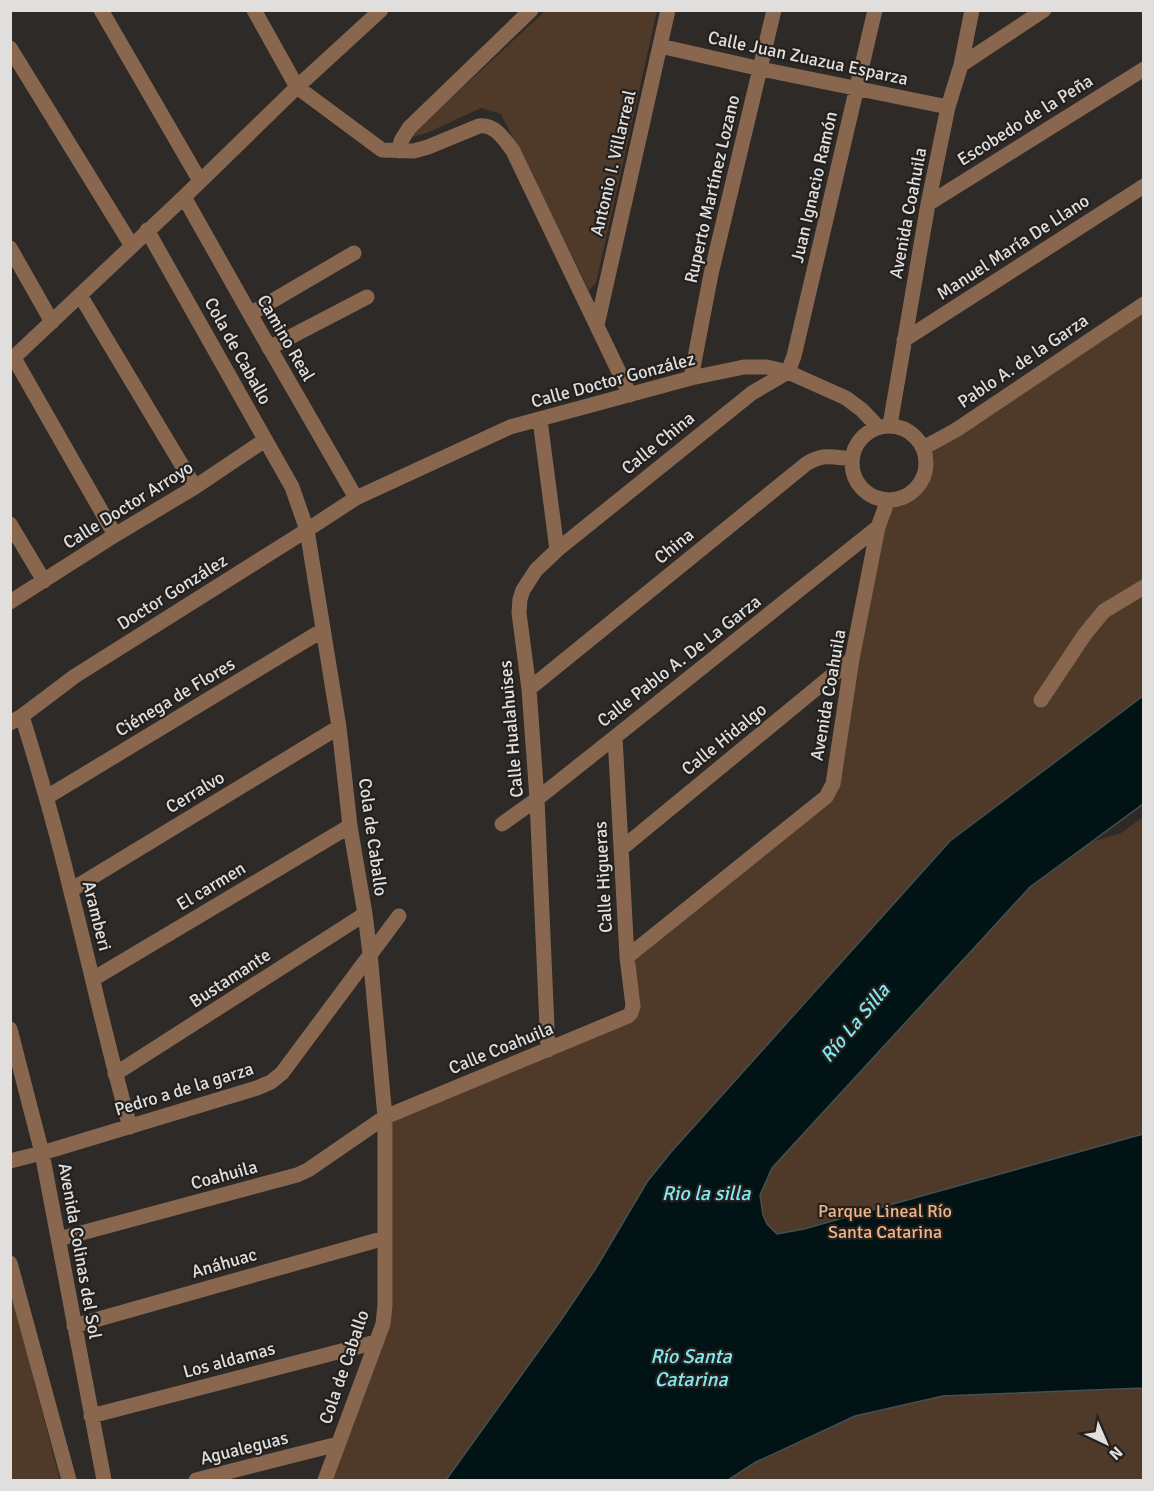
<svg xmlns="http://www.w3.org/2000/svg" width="1154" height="1491" font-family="Signika,sans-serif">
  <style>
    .green { fill: #4f3928 }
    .water { fill: #021315; stroke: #455051; stroke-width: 1.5 }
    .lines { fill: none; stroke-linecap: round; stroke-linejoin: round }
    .minor { stroke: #88674e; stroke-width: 15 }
    .labels { text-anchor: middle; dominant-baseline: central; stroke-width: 4.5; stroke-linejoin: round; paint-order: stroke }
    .street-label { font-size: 18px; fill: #e1dfdd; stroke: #23201e }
    .park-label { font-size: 18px; fill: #f3b585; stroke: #23201e }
    .water-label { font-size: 20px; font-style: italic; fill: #82e8f1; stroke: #23201e }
  </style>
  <rect width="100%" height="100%" fill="#2d2a28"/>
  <path class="green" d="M545,11H657L596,283L589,290L501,114L481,108L427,133L408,138Z
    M1143,304V696L950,841L943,889L1121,833L1143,817V1480H325L383,1324L385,1117L628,1016L627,957L826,797L888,500C915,495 926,482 925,454Z
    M11,1293L60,1480H11Z"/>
  <path class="water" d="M1143,696V804L1030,887L772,1168L760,1195L763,1215L767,1224L777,1234L804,1229L1143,1134V1388L943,1396L855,1416L756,1462L728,1480H446L561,1320L596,1268L647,1182L671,1152L950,841Z"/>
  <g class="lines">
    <path class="minor" d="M101,10L200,181
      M254,10L297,87L382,150L414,151L428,147L479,126C495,124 504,139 513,151L630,395
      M660,46L761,69L948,107
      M10,48L132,246
      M961,65L1044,10
      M399,151L401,141L409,128L531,10
      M184,197L250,314L356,498
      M928,204L1144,69
      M147,230L292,487L307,530L339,727L350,826L365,914L370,954L385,1117V1305L383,1324L325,1480
      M10,248L52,322
      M80,295L195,487
      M250,314L354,253
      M597,325L668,10
      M904,340L1144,186
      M269,348L367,297
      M14,358L115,535
      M10,361L184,197L297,87L381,10
      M788,372L794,356L875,10
      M691,378L711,274L774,10
      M540,420L557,550
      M890,425L928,204L948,107L961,65L972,10
      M852 463a37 37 0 1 1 74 0a37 37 0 1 1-74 0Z
      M923,448L956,430L1144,304
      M10,524L44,581
      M10,602L115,535L195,487L265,440
      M529,689L806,464C823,453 833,457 852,459
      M1041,700L1085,634L1104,611L1144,587
      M22,716C40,774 57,833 71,892C91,970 108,1049 130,1127
      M10,723L22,716L75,676L307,530L356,498L510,427L691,378L744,367H767L788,372L846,398L862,410L878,427
      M47,797L323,630
      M502,824L537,799L615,737L878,527
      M621,849L852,659
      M71,890L339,727
      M627,957L826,797L833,784L852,659L878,527L888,500
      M93,979L350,826
      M10,1029L42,1153L104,1480
      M548,1050L537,799L529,689L519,613L520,599L523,590L536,570L557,550L752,393L788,372
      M115,1074L365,914
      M10,1161L42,1153L257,1088L271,1082L282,1073L399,916
      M59,1239L297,1175L308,1170L385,1117L628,1016L631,1013L633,1006L627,957L615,737
      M10,1263L69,1480
      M74,1326L385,1238
      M91,1416L376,1342
      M196,1480L338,1444"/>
  </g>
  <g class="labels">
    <g class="street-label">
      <text transform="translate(808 58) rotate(12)">Calle Juan Zuazua Esparza</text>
      <text transform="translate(1025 120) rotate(-32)">Escobedo de la Peña</text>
      <text transform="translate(613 163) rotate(-77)">Antonio I. Villarreal</text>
      <text transform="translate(814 187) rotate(-77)">Juan Ignacio Ramón</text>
      <text transform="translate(712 189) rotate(-77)">Ruperto Martínez Lozano</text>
      <text transform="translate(908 213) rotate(-79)">Avenida Coahuila</text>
      <text transform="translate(1013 247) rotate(-33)">Manuel María De Llano</text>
      <text transform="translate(286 338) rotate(60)">Camino Real</text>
      <text transform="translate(238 351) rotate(61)">Cola de Caballo</text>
      <text transform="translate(1023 361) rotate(-34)">Pablo A. de la Garza</text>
      <text transform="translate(613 380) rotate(-15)">Calle Doctor González</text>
      <text transform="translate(658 443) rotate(-39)">Calle China</text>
      <text transform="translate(128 505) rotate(-32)">Calle Doctor Arroyo</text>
      <text transform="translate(674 546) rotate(-39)">China</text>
      <text transform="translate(172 592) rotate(-32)">Doctor González</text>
      <text transform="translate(679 661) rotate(-38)">Calle Pablo A. De La Garza</text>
      <text transform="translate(828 695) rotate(-80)">Avenida Coahuila</text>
      <text transform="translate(175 697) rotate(-31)">Ciénega de Flores</text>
      <text transform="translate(511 729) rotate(-95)">Calle Hualahuises</text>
      <text transform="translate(724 739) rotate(-39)">Calle Hidalgo</text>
      <text transform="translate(195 792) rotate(-31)">Cerralvo</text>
      <text transform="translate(373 837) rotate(82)">Cola de Caballo</text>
      <text transform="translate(603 877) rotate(-93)">Calle Higueras</text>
      <text transform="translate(211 886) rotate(-31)">El carmen</text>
      <text transform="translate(97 916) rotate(76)">Aramberi</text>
      <text transform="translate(230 978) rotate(-33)">Bustamante</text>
      <text transform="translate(501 1048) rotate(-22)">Calle Coahuila</text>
      <text transform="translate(184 1089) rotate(-17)">Pedro a de la garza</text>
      <text transform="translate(224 1175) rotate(-15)">Coahuila</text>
      <text transform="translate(80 1251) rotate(80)">Avenida Colinas del Sol</text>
      <text transform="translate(224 1263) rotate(-16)">Anáhuac</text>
      <text transform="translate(229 1360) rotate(-15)">Los aldamas</text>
      <text transform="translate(344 1367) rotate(-71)">Cola de Caballo</text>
      <text transform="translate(244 1448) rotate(-14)">Agualeguas</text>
    </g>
    <g class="park-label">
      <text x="885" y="1211">Parque Lineal Río<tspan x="885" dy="21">Santa Catarina</tspan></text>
    </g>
    <g class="water-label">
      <text transform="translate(855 1023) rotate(-50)">Río La Silla</text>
      <text x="706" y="1193">Rio la silla</text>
      <text x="691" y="1356">Río Santa<tspan x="691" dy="23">Catarina</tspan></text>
    </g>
  </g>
  <rect width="1154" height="1491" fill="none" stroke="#e1dfdd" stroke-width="24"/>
  <g transform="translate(1106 1443) rotate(136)" stroke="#23201e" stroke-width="4.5" paint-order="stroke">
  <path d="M0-4.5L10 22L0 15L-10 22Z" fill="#e1dfdd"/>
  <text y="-9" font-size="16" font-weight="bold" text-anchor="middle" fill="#e1dfdd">N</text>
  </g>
</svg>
